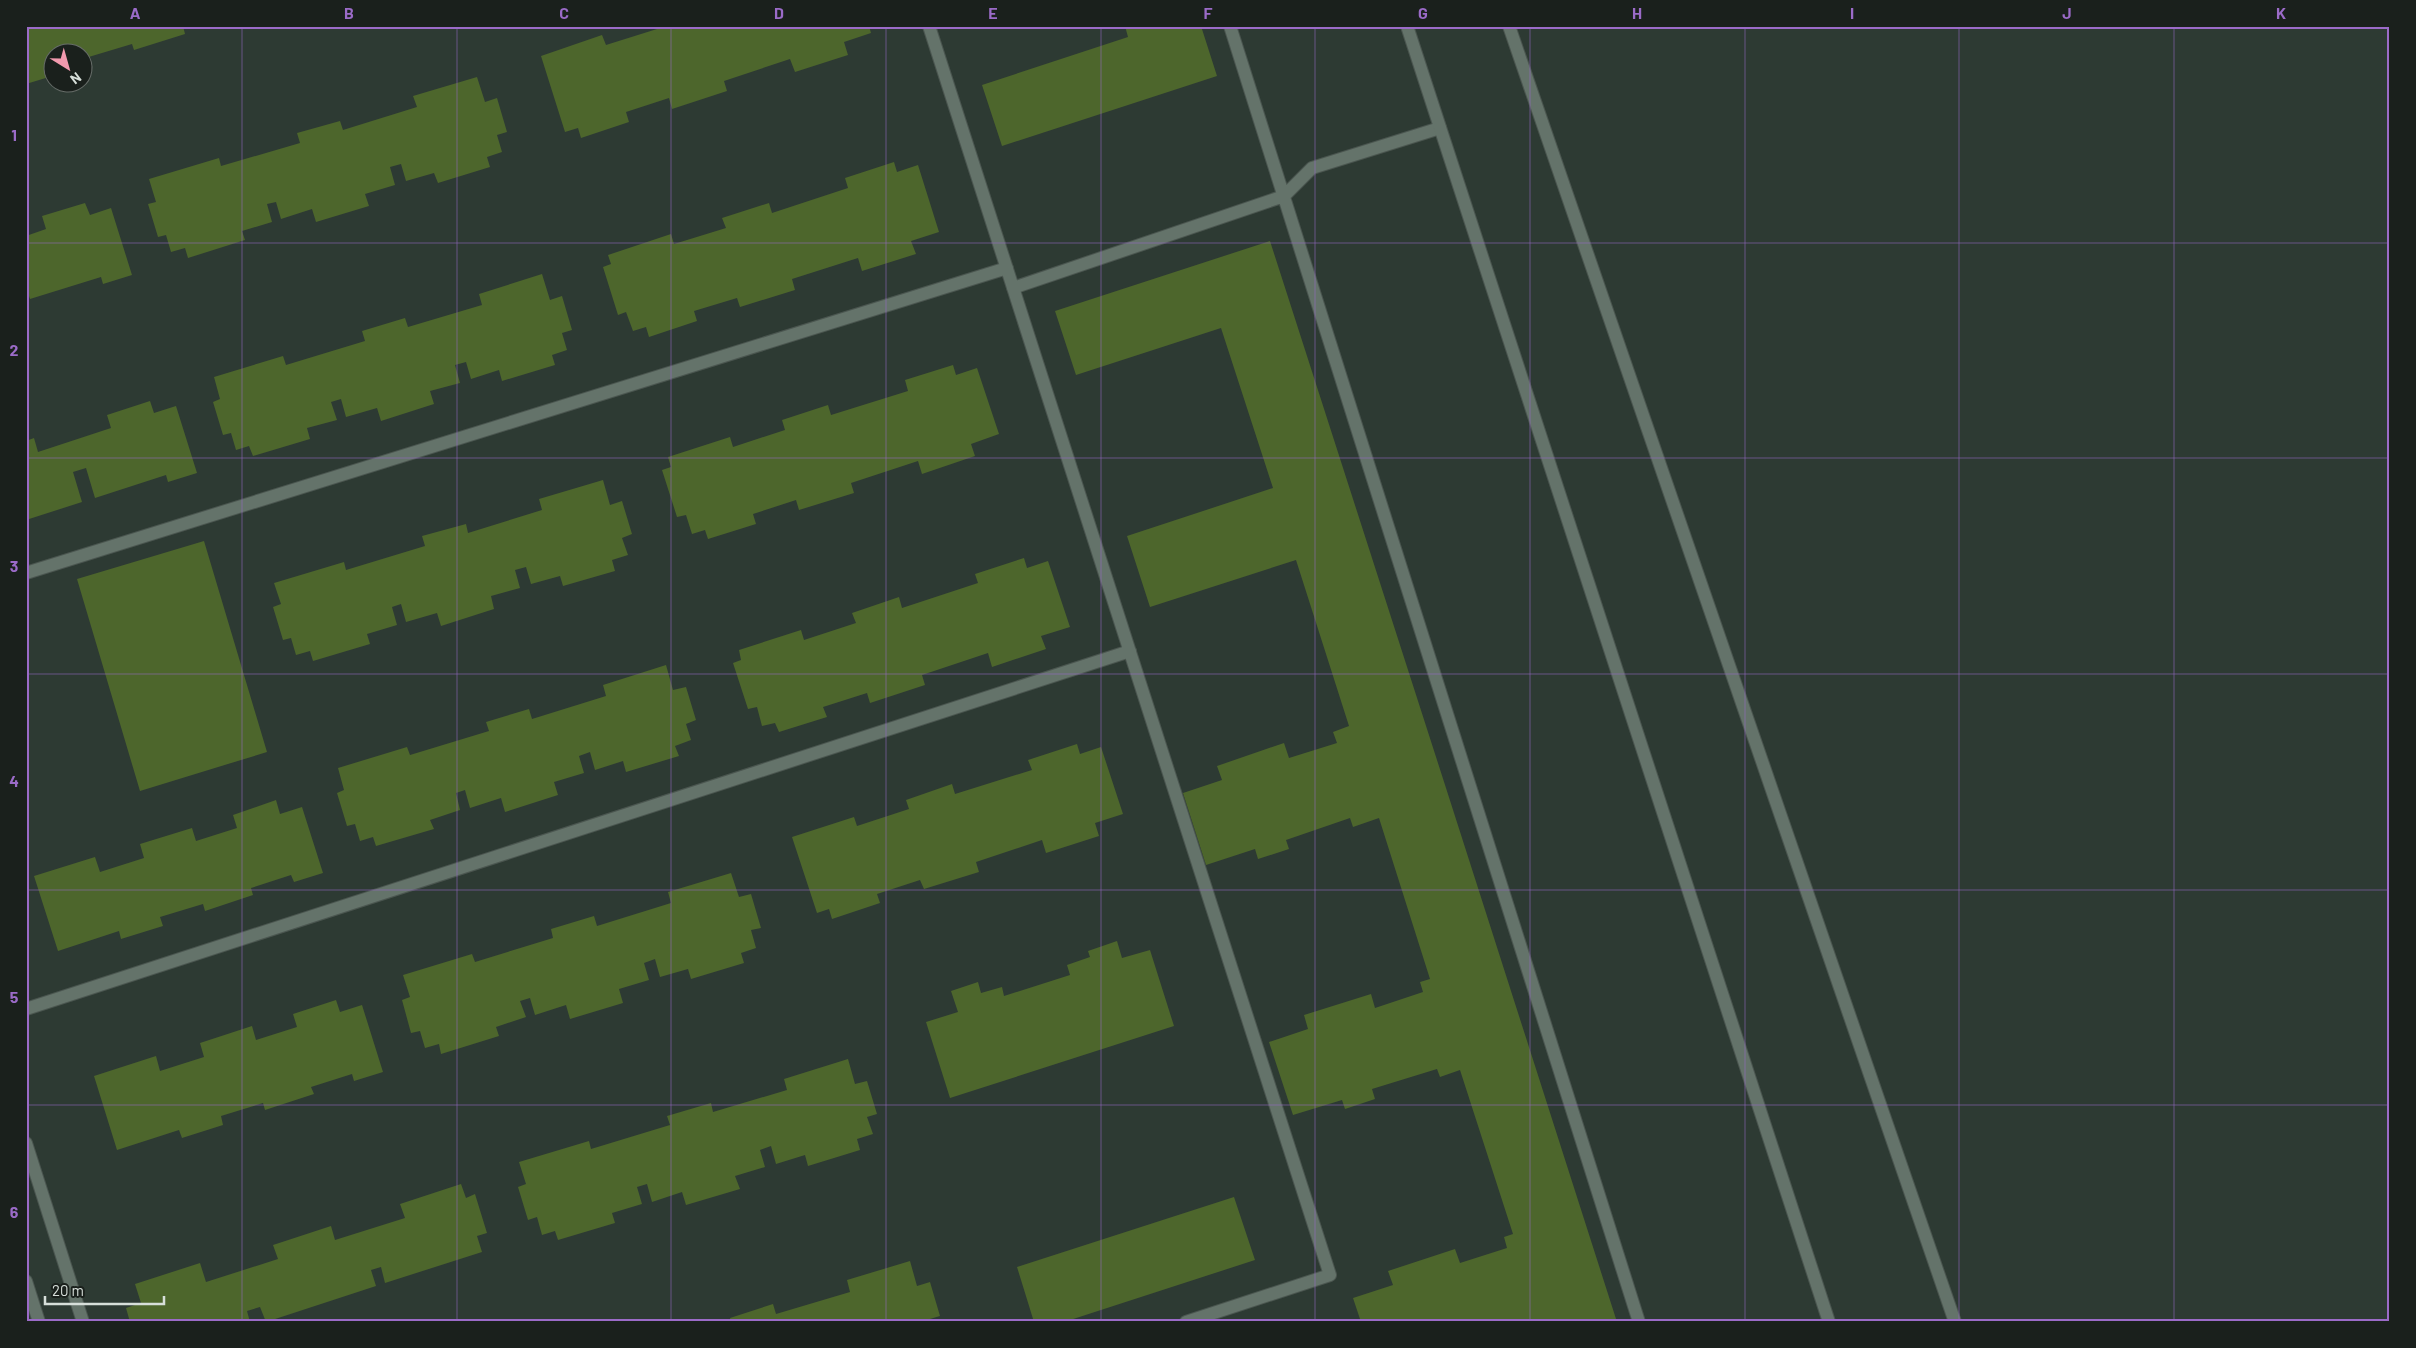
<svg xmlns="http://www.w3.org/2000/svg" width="2416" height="1348" font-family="Barlow,sans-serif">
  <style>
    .building { fill: #4d662c }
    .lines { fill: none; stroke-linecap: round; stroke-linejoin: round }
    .lane-casing { stroke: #4b5650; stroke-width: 14 }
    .secondary-casing { stroke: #4b5650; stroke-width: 14 }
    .lane { stroke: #64736a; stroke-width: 12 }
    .secondary { stroke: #64736a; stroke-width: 12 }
    .grid { fill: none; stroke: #9b6bc8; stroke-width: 1; stroke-opacity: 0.55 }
    .neatline { fill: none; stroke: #9b6bc8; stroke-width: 2 }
    .grid-label { font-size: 16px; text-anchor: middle; font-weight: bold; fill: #9b6bc8 }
  </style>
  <rect width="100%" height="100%" fill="#2d3a33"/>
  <path class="building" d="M26,26H183L185,34L134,50L132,44L82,59V52H52V69L47,71L49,77L26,84Z
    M657,26H869L871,33L844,42L848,55L795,72L790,59L724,81L727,91L672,109L669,98L626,112L629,122L581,138L578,128L565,132L541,56L602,35L606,45L657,29Z
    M1125,26H1201L1217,76L1002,146L982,85L1128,37Z
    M477,77L485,102L497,98L507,132L497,135L502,152L487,157L490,167L438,183L434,173L406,181L401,164L390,167L395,185L365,194L369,206L316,222L312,209L281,219L276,202L267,204L272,222L242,231L245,240L188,258L185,248L171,252L166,235L158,237L148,204L156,202L149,179L219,158L221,166L300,143L297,133L340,121L343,130L417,107L413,96Z
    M894,162L897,172L918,165L939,232L911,241L916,254L862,271L858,258L792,279L795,290L740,307L737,298L694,311L697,321L649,337L646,327L633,331L626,312L618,315L603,267L611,264L608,255L671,234L674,244L726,228L722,218L769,203L772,213L848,188L845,178Z
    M85,203L90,215L111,208L132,275L103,284L101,277L30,299L26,287V236L46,229L42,216Z
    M1270,241L1446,788L1617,1322H1361L1353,1298L1393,1285L1388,1271L1455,1249L1460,1263L1507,1248L1504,1237L1513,1234L1460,1070L1440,1077L1437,1069L1372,1089L1375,1099L1345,1109L1342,1100L1293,1115L1269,1042L1308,1029L1304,1015L1371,994L1375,1008L1423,992L1420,982L1430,979L1379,818L1353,827L1350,818L1286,840L1289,849L1258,859L1255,849L1206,865L1183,793L1222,780L1217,766L1284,743L1289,758L1337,743L1333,732L1349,726L1296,560L1150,607L1127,536L1273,488L1221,328L1076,375L1055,311Z
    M542,274L550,300L562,296L572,330L562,333L567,350L552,355L555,365L502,381L499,370L471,379L466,362L455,365L460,383L430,391L434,404L381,421L377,408L346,417L341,399L331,402L337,420L307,428L310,439L253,456L249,446L236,450L231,433L223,435L213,402L220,399L214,377L283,356L286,365L365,341L362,331L405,318L408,327L482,305L479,294Z
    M953,365L956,375L977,368L999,434L971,444L975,456L922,474L918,461L851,483L854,493L799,510L796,500L753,514L756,524L708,539L705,530L692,534L686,515L677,517L662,470L671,467L668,457L730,437L733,447L785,430L782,420L828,405L831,415L908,391L905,380Z
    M150,401L154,413L176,406L197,473L168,482L166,475L95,498L86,468L73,472L82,502L26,520V441L34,438L38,452L111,428L107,415Z
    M603,480L610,505L622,501L632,534L622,538L628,555L612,560L615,571L563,586L560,576L531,584L526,567L515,570L520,588L491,596L494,609L441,626L437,613L406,622L401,604L392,607L397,625L367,634L370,644L313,661L310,651L296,655L291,638L283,640L273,607L281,604L274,583L344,562L346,570L425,546L422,536L466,524L468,533L542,510L539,499Z
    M204,541L267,752L140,791L77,579Z
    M1024,558L1027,568L1048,561L1070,627L1041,636L1046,649L992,667L988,653L922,675L925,685L870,703L867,693L823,707L827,717L779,732L775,723L762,726L757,707L748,709L733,663L741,660L739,650L801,630L804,640L856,623L852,613L899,597L902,608L978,583L975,574Z
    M666,665L673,690L686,687L696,720L686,724L691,740L675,746L679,756L626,772L623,761L595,770L590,752L579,756L584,773L554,782L558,795L505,812L501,798L470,808L465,790L456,793L460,810L430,820L434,829L376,846L373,837L360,841L355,824L347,826L337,793L344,790L338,768L407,747L410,755L489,731L486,722L529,709L532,719L606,696L603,685Z
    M1077,744L1080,754L1101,747L1123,814L1095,823L1099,836L1046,853L1042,840L976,862L979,872L924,889L920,880L877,894L880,903L832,919L829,909L817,913L792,837L854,817L857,826L909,809L906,800L952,784L955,794L1032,770L1028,760Z
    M276,800L280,814L302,807L323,873L294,882L291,875L251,888L253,895L205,911L203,904L160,917L163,926L121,939L119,931L58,951L34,876L95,857L100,872L144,858L140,844L192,828L196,841L237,828L233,815Z
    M731,873L739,897L751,894L761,928L751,930L756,948L741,953L744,963L691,979L688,969L660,977L655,959L644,963L649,980L619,989L623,1003L570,1019L566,1005L535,1015L530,998L520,1001L526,1017L496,1027L499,1036L441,1054L439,1044L425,1048L420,1031L411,1033L402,1000L410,997L403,975L472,954L475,962L553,938L551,929L594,916L597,926L671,903L668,892Z
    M1117,941L1122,958L1150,950L1174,1026L950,1098L926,1022L958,1012L951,991L978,982L981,993L1002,987L1004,996L1070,975L1067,965L1090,957L1088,951Z
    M336,1000L340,1012L362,1005L383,1072L354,1081L352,1074L311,1087L314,1094L265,1110L263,1103L221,1116L223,1125L182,1138L179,1130L117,1150L94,1076L156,1056L160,1071L204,1057L200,1043L252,1026L256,1040L297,1027L293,1014Z
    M848,1059L855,1084L867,1081L877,1114L867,1117L873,1134L857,1139L860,1150L808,1166L805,1155L776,1164L771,1146L760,1150L765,1167L735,1176L740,1189L686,1205L682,1192L652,1202L647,1184L637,1187L642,1204L612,1213L615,1223L558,1240L555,1231L542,1235L537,1217L528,1220L518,1187L526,1184L519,1162L589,1141L591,1149L670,1125L667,1116L711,1103L713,1112L787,1090L784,1079Z
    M461,1184L466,1198L475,1194L487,1233L477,1236L482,1252L385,1283L381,1267L371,1270L376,1286L266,1322L260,1307L247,1311L250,1322H130L126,1308L141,1303L135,1284L200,1263L206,1282L278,1259L273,1245L331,1226L335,1240L405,1218L400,1204Z
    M1234,1197L1255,1260L1064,1322H1034L1017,1267Z
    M910,1261L917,1286L930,1282L940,1316L930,1319L931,1322H731L730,1318L773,1304L776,1314L850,1292L847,1280Z"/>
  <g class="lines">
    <g class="lane-casing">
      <path id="lane" d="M929,26L1330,1275L1186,1322
        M1230,26L1639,1322
        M1013,288L1284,196L1312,168L1440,128
        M26,573L1007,268
        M26,1009L1130,651
        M26,1143L83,1322
        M26,1281L39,1322"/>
    </g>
    <g class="secondary-casing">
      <path id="secondary" d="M1407,26L1829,1322
        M1509,26L1955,1322"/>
    </g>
    <use href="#lane" class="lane"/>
    <use href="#secondary" class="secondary"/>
  </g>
  <path class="grid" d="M242,26V1322M457,26V1322M671,26V1322M886,26V1322M1101,26V1322M1315,26V1322M1530,26V1322M1745,26V1322M1959,26V1322M2174,26V1322M26,243H2390M26,458H2390M26,674H2390M26,890H2390M26,1105H2390"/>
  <rect width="2416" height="1348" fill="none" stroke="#1a201c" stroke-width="55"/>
  <g transform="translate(68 68) rotate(143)"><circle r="24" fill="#1a201c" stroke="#666c68"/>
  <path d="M0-4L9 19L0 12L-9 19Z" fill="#f29aae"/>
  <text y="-8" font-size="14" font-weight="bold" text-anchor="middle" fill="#d7dfda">N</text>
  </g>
  <path d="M45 1296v8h119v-8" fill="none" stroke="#d7dfda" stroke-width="2.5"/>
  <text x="52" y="1296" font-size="15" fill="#d7dfda" stroke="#1a201c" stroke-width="4" paint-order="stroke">20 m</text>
  <rect x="28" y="28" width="2360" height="1292" class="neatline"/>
  <g class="grid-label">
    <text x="135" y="19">A</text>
    <text x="349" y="19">B</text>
    <text x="564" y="19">C</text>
    <text x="779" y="19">D</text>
    <text x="993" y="19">E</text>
    <text x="1208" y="19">F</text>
    <text x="1423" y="19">G</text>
    <text x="1637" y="19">H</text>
    <text x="1852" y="19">I</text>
    <text x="2067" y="19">J</text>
    <text x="2281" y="19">K</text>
    <text x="14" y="141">1</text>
    <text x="14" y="356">2</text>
    <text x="14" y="572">3</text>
    <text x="14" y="787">4</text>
    <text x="14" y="1003">5</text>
    <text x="14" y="1218">6</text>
  </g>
</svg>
